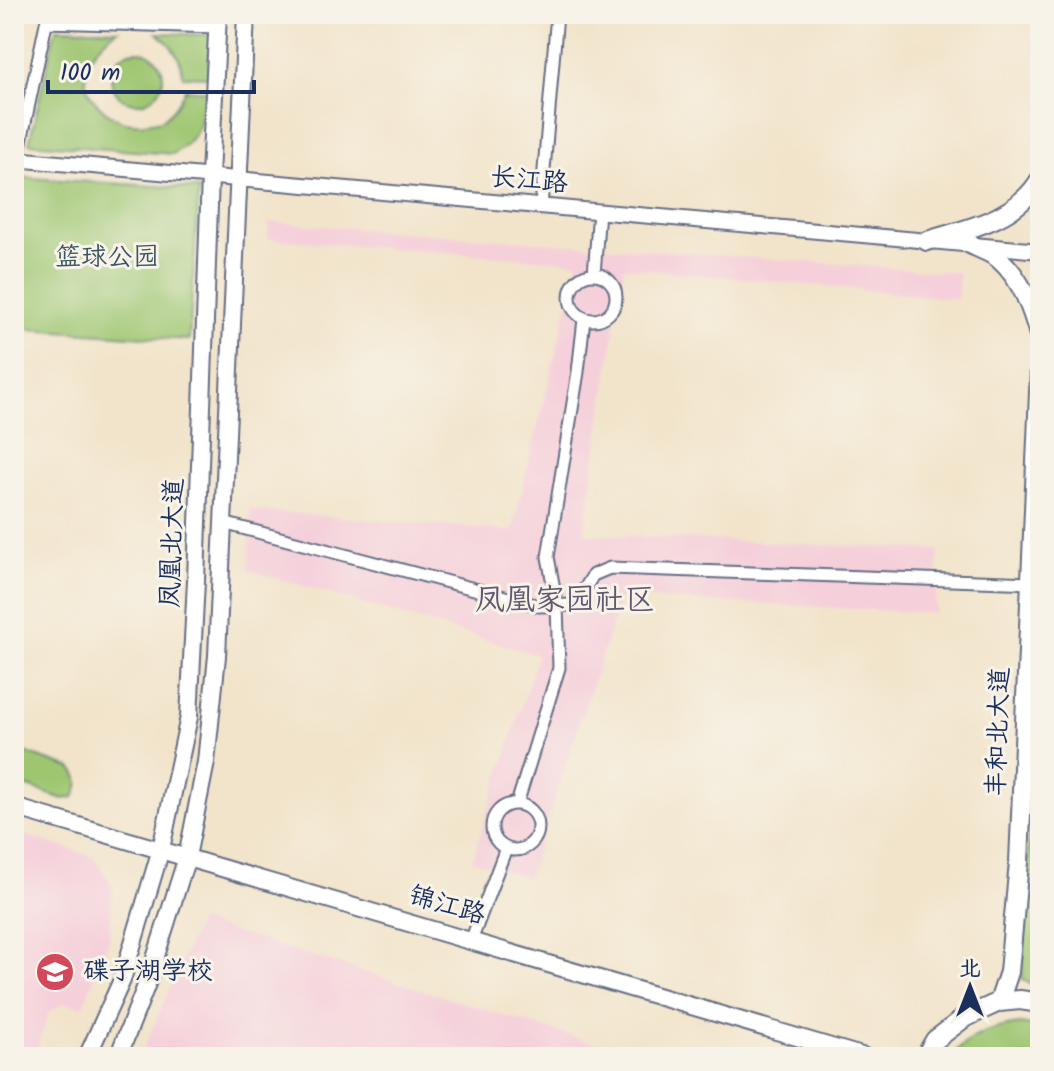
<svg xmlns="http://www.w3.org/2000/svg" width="1054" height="1071" font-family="Kalam,'LXGW WenKai TC',sans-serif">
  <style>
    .built { fill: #f5cfda }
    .green { fill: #9ec671; stroke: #5c7a68; stroke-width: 2 }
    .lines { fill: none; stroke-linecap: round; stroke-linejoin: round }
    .minor-casing { stroke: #666e84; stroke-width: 15 }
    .tertiary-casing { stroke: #666e84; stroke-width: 18 }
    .secondary-casing { stroke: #666e84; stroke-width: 20 }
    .trunk-casing { stroke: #666e84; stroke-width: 22 }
    .minor { stroke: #fff; stroke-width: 11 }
    .tertiary { stroke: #fff; stroke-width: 14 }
    .secondary { stroke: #fff; stroke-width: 16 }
    .trunk { stroke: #fff; stroke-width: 18 }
    .labels { text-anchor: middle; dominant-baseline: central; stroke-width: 6; stroke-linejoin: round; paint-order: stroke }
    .street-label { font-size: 26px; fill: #1b2f5e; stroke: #f7f3e8 }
    .park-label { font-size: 26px; fill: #3c5563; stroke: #f7f3e8 }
    .poi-label { font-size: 26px; fill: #1b2f5e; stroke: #f7f3e8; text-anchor: start }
    .quarter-label { font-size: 30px; fill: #635874; stroke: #f7f3e8 }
  </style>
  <rect width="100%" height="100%" fill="#f7f3e8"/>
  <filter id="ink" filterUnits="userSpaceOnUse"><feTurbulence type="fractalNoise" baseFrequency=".0125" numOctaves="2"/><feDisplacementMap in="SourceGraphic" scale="16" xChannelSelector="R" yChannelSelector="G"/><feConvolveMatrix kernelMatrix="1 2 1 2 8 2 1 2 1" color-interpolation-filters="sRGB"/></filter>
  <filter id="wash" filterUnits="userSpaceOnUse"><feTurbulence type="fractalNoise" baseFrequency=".006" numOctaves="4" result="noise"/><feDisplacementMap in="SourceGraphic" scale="32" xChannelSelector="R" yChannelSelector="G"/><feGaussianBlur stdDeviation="1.8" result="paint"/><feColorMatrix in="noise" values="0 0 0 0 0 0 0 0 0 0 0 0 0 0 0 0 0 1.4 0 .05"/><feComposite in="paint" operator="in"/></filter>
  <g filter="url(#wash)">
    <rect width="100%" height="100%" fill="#f2e4cb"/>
    <path class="built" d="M269,222L959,273L957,299L624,267L584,534L939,550L935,613L621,597L528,878L472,860L538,655L249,570L250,510L512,531L578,262L268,239Z
      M14,832L93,856L113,886L109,941L83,1007L64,1003L49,1012L34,1057H14Z
      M199,921L607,1047L602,1057H140Z"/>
    <path class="green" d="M56,28L118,30C87,50 70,83 105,111C119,122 127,124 145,123C151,122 158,122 163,119C174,111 180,101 185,89L207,91C203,119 199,139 173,154L29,143Z
      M157,33L210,35L208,77L183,76C181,56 173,46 157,33Z
      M111 77a26 26 0 1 1 52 0a26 26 0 1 1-52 0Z
      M15,177L199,189L189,340L14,328Z
      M1040,582V984H1030L1022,979Z
      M14,749L71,768C81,777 80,786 74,797L63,799L14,782Z
      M1020,1024L1040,1027V1057H950C971,1035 990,1028 1020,1024Z"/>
  </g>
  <g filter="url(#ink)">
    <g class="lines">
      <g class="minor-casing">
        <path id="minor" d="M47,22L217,27
          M17,160L48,14
          M541,206L557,14
          M570 297a23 23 0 1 1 46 0a23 23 0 1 1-46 0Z
          M594,274L599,211
          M223,523L539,606L575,605L593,575L610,568L1031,583
          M492 827a23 23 0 1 1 46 0a23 23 0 1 1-46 0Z
          M517,804L559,668L557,605L548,557L578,372L584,319
          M471,941L506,848"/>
      </g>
      <g class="tertiary-casing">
        <path id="tertiary" d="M14,159L1040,251"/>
      </g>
      <g class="secondary-casing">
        <path id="secondary" d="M14,807L865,1057
          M87,1057L122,980L161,849L189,717L196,581L210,176L218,14
          M118,1057L148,981L187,857L206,762L217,656L246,14"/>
      </g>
      <g class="trunk-casing">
        <path id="trunk" d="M927,241C970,228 1015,220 1040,180
          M970,244C979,249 991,252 999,259C1022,279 1032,309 1040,338
          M999,1002L1020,1000L1040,1003
          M925,1057L935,1040L964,1018L999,1002L1009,972L1019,862L1040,369"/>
      </g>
      <use href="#minor" class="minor"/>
      <use href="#tertiary" class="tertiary"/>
      <use href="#secondary" class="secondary"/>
      <use href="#trunk" class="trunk"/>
    </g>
  </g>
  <defs>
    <g id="school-disc" transform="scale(2)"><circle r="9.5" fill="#d1495b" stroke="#f7f3e8"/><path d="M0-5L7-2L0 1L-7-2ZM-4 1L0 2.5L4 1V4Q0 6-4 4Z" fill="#fff"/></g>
  </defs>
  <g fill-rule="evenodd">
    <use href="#school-disc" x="55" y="972"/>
  </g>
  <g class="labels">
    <g class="street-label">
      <text transform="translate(529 181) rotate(5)">长江路</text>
      <text transform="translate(173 543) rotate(-88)">凤凰北大道</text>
      <text transform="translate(999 732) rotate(-88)">丰和北大道</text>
      <text transform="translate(447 906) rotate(16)">锦江路</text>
    </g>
    <g class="park-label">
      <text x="107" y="258">篮球公园</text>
    </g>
    <g class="poi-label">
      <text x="83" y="972">碟子湖学校</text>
    </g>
    <g class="quarter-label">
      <text x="565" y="601">凤凰家园社区</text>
    </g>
  </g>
  <rect width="1054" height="1071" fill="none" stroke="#f7f3e8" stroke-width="48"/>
  <g transform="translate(970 987)" stroke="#f7f3e8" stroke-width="6" paint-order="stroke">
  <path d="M0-6L14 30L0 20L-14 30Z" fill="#1b2f5e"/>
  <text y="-12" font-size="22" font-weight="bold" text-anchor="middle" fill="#1b2f5e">北</text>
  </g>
  <path d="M48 80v12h206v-12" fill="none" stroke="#1b2f5e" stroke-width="4"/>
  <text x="60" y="80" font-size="24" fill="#1b2f5e" stroke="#f7f3e8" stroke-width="6" paint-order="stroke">100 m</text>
</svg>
